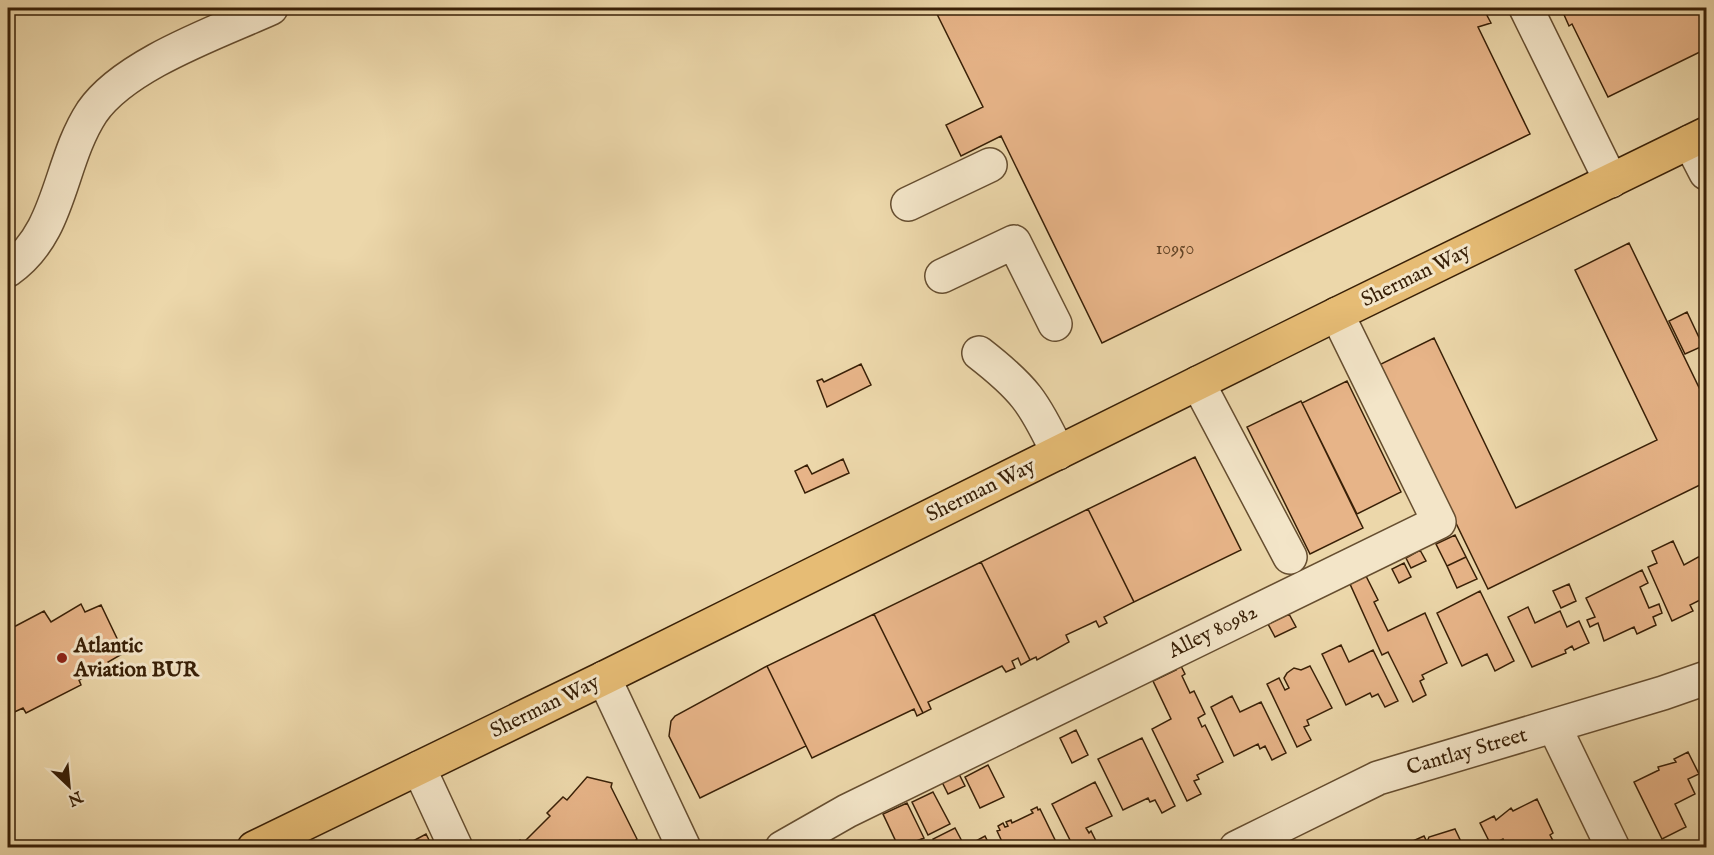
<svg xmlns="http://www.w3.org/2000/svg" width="1714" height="855" font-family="'IM FELL English',serif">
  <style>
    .building { fill: #e7b488; stroke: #392007; stroke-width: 1.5 }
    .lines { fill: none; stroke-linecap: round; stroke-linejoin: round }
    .minor-casing { stroke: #664e30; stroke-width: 36 }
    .major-casing { stroke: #392007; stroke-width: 36 }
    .minor { stroke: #f3e5c8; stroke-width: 33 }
    .major { stroke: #e6bc75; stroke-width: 33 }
    .poi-dot { fill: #8f2418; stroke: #f3e5c8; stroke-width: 2 }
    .labels { text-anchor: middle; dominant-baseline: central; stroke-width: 6; stroke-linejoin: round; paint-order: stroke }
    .number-label { font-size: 18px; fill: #644527 }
    .street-label { font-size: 21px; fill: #392007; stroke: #f3e5c8 }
    .poi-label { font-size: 21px; font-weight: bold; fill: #392007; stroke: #f3e5c8; text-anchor: start }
  </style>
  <rect width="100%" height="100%" fill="#ecd7aa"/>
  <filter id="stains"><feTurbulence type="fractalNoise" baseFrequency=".00333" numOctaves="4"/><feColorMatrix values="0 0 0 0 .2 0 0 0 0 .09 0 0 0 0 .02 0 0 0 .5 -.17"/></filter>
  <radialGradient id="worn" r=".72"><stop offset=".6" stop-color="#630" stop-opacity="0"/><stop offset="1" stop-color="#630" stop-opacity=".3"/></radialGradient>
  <path class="building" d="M934,8H1483L1491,23L1478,27L1530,134L1102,343L1001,136L961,156L946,125L983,107Z
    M1561,8H1586L1589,13L1599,8H1706V49L1608,97L1572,24L1569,26Z
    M1629,243L1706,402V482L1488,589L1379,365L1434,338L1516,508L1657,440L1575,270Z
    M1687,312L1703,346L1685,354L1669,321Z
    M861,364L871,385L827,407L817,381L822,379L824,382Z
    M1347,381L1401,492L1357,514L1302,403Z
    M1301,401L1363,528L1310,554L1247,427Z
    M1195,457L1241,550L1134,602L1088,509Z
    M843,459L849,473L805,493L795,471L807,465L812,474Z
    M1088,509L1134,602L1104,617L1107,623L1099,627L1096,621L1066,635L1069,642L1037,660L1036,657L1030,660L981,562Z
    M1455,535L1466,557L1447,566L1436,544Z
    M1673,541L1684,565L1700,556L1706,570V597L1690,605L1693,611L1672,621L1648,567L1657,563L1652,551Z
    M1420,550L1426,561L1411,568L1406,558Z
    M1466,557L1477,579L1457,588L1447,566Z
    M981,562L1030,660L1021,665L1018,658L1012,661L1015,668L1006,672L1002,666L928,702L931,709L923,713L874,614Z
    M1404,563L1411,577L1399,583L1392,569Z
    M1642,570L1648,583L1640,587L1649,608L1659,604L1662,613L1653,617L1656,625L1637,634L1634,627L1604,641L1598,623L1590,627L1587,620L1595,617L1586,598Z
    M1366,576L1378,600L1374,602L1388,631L1425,613L1447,663L1422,675L1424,679L1420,681L1426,695L1413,702L1388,652L1382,655L1350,584Z
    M1569,584L1576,601L1561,608L1553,591Z
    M1480,591L1514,661L1495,671L1487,654L1462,666L1437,613Z
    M81,604L85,612L101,605L124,653L108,662L111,669L103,673L101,669L79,680L81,685L26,713L23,708L8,715V630L44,611L51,622Z
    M1528,607L1535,623L1560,611L1567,627L1579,621L1589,643L1574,650L1572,646L1565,650L1566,653L1532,667L1508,617Z
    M874,614L923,713L917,716L914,709L812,758L767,666Z
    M1289,614L1296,627L1275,637L1268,624Z
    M1341,645L1349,662L1373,650L1398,701L1385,707L1378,694L1372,697L1370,693L1346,705L1322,654Z
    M1180,664L1185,674L1182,676L1190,693L1194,691L1205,714L1198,718L1202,727L1205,725L1223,762L1197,775L1199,779L1194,781L1201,794L1187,801L1152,729L1171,719L1153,681L1176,670L1174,667Z
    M767,666L806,746L700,798L669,736L671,721L675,716Z
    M1310,666L1332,708L1307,720L1309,725L1304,727L1311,740L1297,747L1267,684L1279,678L1285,690L1289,688L1284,678L1287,673L1294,668L1301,670Z
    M1232,696L1240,712L1261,702L1286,753L1272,760L1265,746L1260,749L1258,744L1234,756L1211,707Z
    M1076,730L1088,755L1072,763L1060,738Z
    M1142,738L1175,806L1162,813L1155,800L1150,802L1148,798L1123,810L1098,759Z
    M1688,752L1699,774L1688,779L1695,794L1675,804L1686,827L1662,839L1634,782L1659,770L1658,767L1676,762L1674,759Z
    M988,765L1004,797L980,808L965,777Z
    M959,774L965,786L948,794L942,782Z
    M587,777L612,783L611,787L637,839L628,848H513L520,840L523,843L550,816L547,813L563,797L567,800Z
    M1095,782L1112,816L1086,828L1089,833L1091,831L1097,843L1089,848H1074L1052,804Z
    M933,792L950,824L928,835L912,802Z
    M1537,799L1553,833L1550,835L1557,848H1507L1503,839L1491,845L1480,823L1494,816L1496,820L1511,808L1513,811Z
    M907,803L924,838L899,848L883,814Z
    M1037,807L1038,810L1040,809L1059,848H1005L997,831L1000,830L998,826L1003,823L1005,827L1008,826L1006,822L1011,820L1012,823L1033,813L1031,810Z
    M955,828L965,847L985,836L991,848H937L933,839Z
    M1455,829L1464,848H1405L1404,845L1424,836L1427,842L1429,837Z
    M426,834L433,848H400Z"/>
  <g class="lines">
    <g class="minor-casing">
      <path id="minor" d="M1526,8L1611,181
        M1690,142L1706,173
        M908,204L990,165
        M8,270C62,232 58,164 92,112C125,64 218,32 271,8
        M942,276L1014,242L1055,324
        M979,353C1024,388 1034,402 1058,453
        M1198,383L1290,557
        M604,678L684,848
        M1554,726L1613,848
        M419,768L456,848
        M782,848L847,811L1439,522L1337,314
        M1236,848L1378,778L1663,693L1706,678"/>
    </g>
    <g class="major-casing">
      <path id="major" d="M254,848L604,678L1337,314L1706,134"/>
    </g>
    <use href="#minor" class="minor"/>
    <use href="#major" class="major"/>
  </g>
  <circle class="poi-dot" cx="62" cy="658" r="6"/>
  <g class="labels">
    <g class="number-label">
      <text x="1175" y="249">10950</text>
    </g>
    <g class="street-label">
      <text transform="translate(1416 276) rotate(-26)">Sherman Way</text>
      <text transform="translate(981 491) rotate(-26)">Sherman Way</text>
      <text transform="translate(1213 632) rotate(-26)">Alley 80982</text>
      <text transform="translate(545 707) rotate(-26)">Sherman Way</text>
      <text transform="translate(1467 752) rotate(-16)">Cantlay Street</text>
    </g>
    <g class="poi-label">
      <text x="74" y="646">Atlantic<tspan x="74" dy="24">Aviation BUR</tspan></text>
    </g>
  </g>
  <rect width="1714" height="855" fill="none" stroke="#ecd7aa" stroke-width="30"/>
  <rect x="9" y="9" width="1696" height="837" fill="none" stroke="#392007" stroke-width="3"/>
  <rect x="15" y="15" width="1684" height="825" fill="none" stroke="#392007" stroke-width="1.5"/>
  <g transform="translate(69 786) rotate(154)" stroke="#f3e5c8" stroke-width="4.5" paint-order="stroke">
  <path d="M0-4.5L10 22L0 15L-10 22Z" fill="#392007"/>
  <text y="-9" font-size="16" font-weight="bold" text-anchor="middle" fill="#392007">N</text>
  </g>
  <rect width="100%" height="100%" filter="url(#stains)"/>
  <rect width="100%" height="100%" fill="url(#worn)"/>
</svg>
